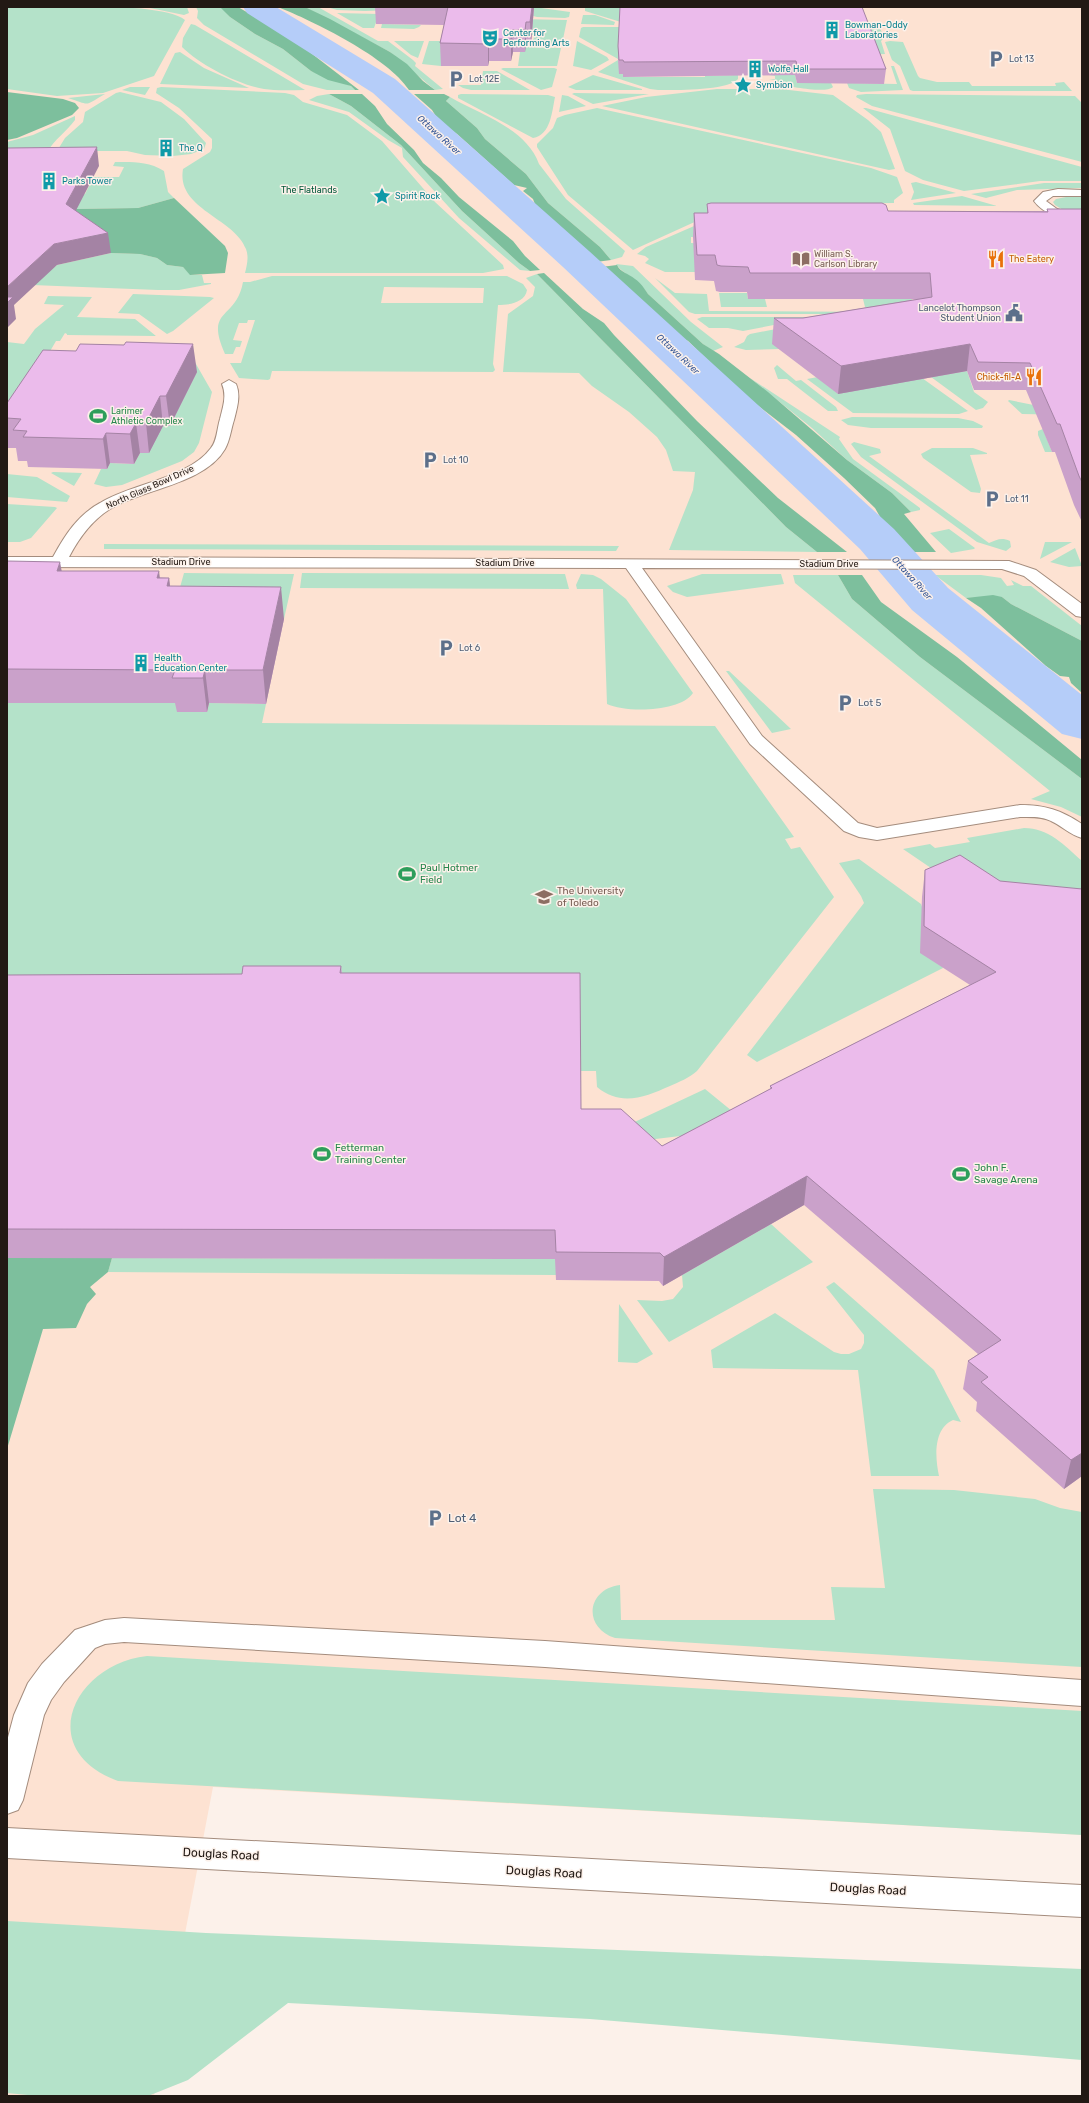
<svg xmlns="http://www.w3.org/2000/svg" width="1089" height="2103" font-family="Rubik,sans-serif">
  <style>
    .built { fill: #fde2d2 }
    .green { fill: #b4e2c9; fill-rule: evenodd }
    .forest { fill: #7dbf9d }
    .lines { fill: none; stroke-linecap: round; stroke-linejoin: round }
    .river { fill: #b5cdf9; fill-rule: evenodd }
    .street-casing { stroke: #a48c7d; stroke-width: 2 }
    .secondary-casing { stroke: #a48c7d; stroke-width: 2 }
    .street { fill: #fff; fill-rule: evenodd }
    .secondary { fill: #fff; fill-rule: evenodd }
    .wall { fill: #caa1ca }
    .shaded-wall { fill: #a483a4 }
    .building { fill: #ebbbeb; stroke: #a483a4 }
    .labels { text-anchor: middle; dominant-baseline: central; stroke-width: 3; stroke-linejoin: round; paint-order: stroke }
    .far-culture-label { font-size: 9px; fill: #0d838f; stroke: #fcf1ea; text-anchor: start }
    .far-service-label { font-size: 9px; fill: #4e5e75; stroke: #fcf1ea; text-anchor: start }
    .far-water-label { font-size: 9px; font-style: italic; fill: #335596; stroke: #fcf1ea }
    .far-park-label { font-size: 9px; fill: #005839; stroke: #fcf1ea }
    .far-education-label { font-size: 9px; fill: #785e54; stroke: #fcf1ea; text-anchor: start }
    .far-food-label { font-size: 9px; fill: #c56008; stroke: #fcf1ea; text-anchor: start }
    .far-leisure-label { font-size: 9px; fill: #27864d; stroke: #fcf1ea; text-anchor: start }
    .far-street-label { font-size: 9px; fill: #221914; stroke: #fcf1ea }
    .service-label { font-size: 10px; fill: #4e5e75; stroke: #fcf1ea; text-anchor: start }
    .leisure-label { font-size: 10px; fill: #27864d; stroke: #fcf1ea; text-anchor: start }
    .education-label { font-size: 10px; fill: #785e54; stroke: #fcf1ea; text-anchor: start }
    .near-service-label { font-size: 12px; fill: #4e5e75; stroke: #fcf1ea; text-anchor: start }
    .near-street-label { font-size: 12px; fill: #221914; stroke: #fcf1ea }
  </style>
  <rect width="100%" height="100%" fill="#fcf1ea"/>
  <path class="built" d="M7,7H1082V1835L213,1787L154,2096H7Z"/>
  <path class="green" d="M7,7C42,7 161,1 185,20L154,76L103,93L57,96L7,89Z
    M145,7H187L189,13L184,15Z
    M196,7L222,8L230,17L255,34L283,49L311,71L351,86L355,90H327L303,84L204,25L197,18L198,11Z
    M305,7H318L378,41H388L413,60L416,63L415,66L443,89L435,90L390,52Z
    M327,7H482L365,11L337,10Z
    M534,7L570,12L569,17L565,18L537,17L533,16Z
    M585,7H621L624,23L585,11Z
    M337,13L379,14L374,28H363Z
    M583,15H595L615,22L614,25L581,24Z
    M519,19L567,20L562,44H533L534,35H527Z
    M864,22L878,23L884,38L881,41L885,54L866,55Z
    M191,24L195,25L305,90C291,90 277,91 264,89C239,85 200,65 182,47L183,38Z
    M382,24L421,25L419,27L414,29L381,28Z
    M583,27H624L618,59L579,37L581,28Z
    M394,41H424L418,58L411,55Z
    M429,41H446L441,66L422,64Z
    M577,41L607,57L609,60L591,70L573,66Z
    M890,41L903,42L918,76L920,78L937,82H969L972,86H1056L1055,83L1064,82L1072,91H913L910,90L900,66L892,60L885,42Z
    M525,47L561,48L557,66H518L520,52H525Z
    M180,52L204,68L249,88L160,84L175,53Z
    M618,60L624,77H705V76L738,75V79C728,91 675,90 658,90L650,89L598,72Z
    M891,66H894L903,90L861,92L849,88L847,83L897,84Z
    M503,68H554L557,69L552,87L541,90L501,69Z
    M483,71H497L530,90H471L463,88L458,85H481Z
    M593,75L642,89V90H576L568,87Z
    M769,75H795L797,83H831L833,87C826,94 790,86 779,85L776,80H769L775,79V76Z
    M130,87H150L145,95L122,90Z
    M161,87L285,93L294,95L303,102L347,115L382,141L435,202L503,265L504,269L483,273H245C247,265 249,257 246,249C235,218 176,209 183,169L210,152L212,148V139L179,108L156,93L157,88Z
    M717,89H780L833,95L868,120L881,132L895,169L889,170L602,106L646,97Z
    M120,92L161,102L184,119L206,143L204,149L191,154L173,156L145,155L127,151H57L65,138L83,122L85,112L116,93Z
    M574,93L648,94H649L593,104L572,94Z
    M105,94C83,107 91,105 68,98Z
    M329,94L351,106L401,145L462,211L519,263L530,271L520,270L459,218L403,157L402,148L388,140L349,112L309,100L317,96Z
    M461,94L548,95L555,97C552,111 551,135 533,138L458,98V95Z
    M866,94L1075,96L1082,103V162L872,106L856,97L857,95Z
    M562,95L568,96L586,106L559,112Z
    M450,97C481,115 526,128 539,164L566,199L625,251L622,257L611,260L600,247L548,203L526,174L485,139L477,128L446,101Z
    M597,108L871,168L897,177L903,193L894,200V203L787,204L699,220L633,250L568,195L537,147V144L553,128L557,118L565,115Z
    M863,108H866L1082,167V181H1040L964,191L923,180L905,171L890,129Z
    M75,116V120C66,132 55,139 47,152L7,151V142L33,135Z
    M115,162C133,162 148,161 164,171L168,192L174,198L138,208L77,209L7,215L85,194L91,182H110L112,179H93L94,177H119L124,167L113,166Z
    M916,182L956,193L911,200L914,192L911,183Z
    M1044,183H1082V188L1017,190L986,198L971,194Z
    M962,196L997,206L914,205L913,203Z
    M1071,196H1082V215L1063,210L1055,205L1053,202L1056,199Z
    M701,223L710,238L691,237V243L712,244V272H665L645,263L649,259L645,256L637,254L646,247Z
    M111,253L140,254L157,258L167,265L183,267L191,275H202L204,283H211V284L179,290H158L32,285L57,265Z
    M616,264L633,266L691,322L723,347L713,351L703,344L648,294C639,280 625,276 616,264Z
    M537,274L786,527L817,552L669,550L693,490L695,472L673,471L666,450L657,437L629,412L592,386L579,373L503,372L508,314L533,296L535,287L526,278Z
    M272,276H507L523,284L527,290C525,303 508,305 498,305L493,364L495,370L493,372L272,371L270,379L268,380L239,378L230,363H241L255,320H248L247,323H239L233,340L242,341L240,347H236L233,354H225C204,307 236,321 243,282H250ZM384,287L484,288L483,303H381Z
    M655,278L675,293L707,294L709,311L891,312V314H695L689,312Z
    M719,293H747L748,299H765L767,307H721Z
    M133,294L210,297L214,298L173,331L167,334L139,314L118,313Z
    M48,296L92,297L77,317L135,319L156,336L67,335V334L65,333L60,341H56L7,425V342L24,344L35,329L64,305L44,304Z
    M911,297L914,307H865L863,299Z
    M702,317H809L810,318L743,331L728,328H709L697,319Z
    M822,320L779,349L746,350L734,347L744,342L747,336L750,334Z
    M192,357L212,392L199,443L194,452L182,461L122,485L106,487L94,484L101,469H107L110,463L134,464L140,453L163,426H170Z
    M777,365L796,381L801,380L836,407L838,411H828L787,379H778L774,368Z
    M967,371L974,392L988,402L983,408L976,410L931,377Z
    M818,377L922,378L968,411L959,414L853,413L807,379Z
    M750,378L840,437L839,439L853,459L920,508V510L911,512L892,493L847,460L812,428Z
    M1009,400L1074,413L1076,415L1022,414L1008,401Z
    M852,417L958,418L973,421L983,426L982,428H871L848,425L841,420Z
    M1043,429L1052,452H1045L1038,435V431Z
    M854,442L880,449L881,453L869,456L989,543C997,540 1001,537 1010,541L1011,547L1006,551L977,542L861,457L851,444Z
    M932,448H973L987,453V454L970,455L981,489L980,493L971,492L923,458L921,454Z
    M53,472H54L82,473L74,486L51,473Z
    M7,474L37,477L70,496L67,502L7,497Z
    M7,504L55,507L57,508L31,538L20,542H7Z
    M949,529L975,548L974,549L951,553L930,533Z
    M1045,542H1072L1040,559Z
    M104,544L619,546L616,551L104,549Z
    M1075,548L1082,566L1069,567L1050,562Z
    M184,573L294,574L284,619H230L170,623Z
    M302,573L565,574L569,589L300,588Z
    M581,574L593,575L601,579L626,599L693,693C681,712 626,713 607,704L603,589H577L576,585Z
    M702,574H781L784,584L687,597L673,592L667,586Z
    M793,575H838L852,599L920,657L1082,779V817L1061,807L1031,799L1050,791L795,583Z
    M935,575H981L1001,578L1007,586L1014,585L1011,580L1023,586H1031L1082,626V641L1011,604L1002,597L966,598Z
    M726,671H729L791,729L772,733Z
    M7,703H179L207,712L209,703L266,704L262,723L715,726L794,837L785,839L791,849L800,847L834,897L697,1071C689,1078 679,1082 670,1086C645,1097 621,1107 597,1087L596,1071H581L580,1001L7,1002Z
    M1024,828C1049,828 1064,845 1082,861V917L953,883L903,849L930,844L935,848L970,842L967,838Z
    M859,859L921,904L943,968L757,1062L747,1055L864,903L861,896L839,863Z
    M705,1089L743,1120L730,1130L639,1141L624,1127Z
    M771,1224L813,1262L669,1342L637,1300L662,1301L673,1299L683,1287L682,1275Z
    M112,1258L556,1259V1275L108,1272Z
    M834,1282L934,1370L961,1422L953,1420C933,1429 935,1458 939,1476H871L858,1370L713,1368L711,1350L775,1313L834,1352L841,1354H849L861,1349L864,1343V1335L826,1287Z
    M619,1304L653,1354L637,1363L618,1362Z
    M873,1489L954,1490L1035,1499L1060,1508L1082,1512V1667L615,1638C582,1627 587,1589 620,1585L621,1620H835L831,1587L885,1588Z
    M147,1656L1082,1711V1835L118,1781C33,1750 74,1664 147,1656Z
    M7,1921L206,1933L1082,1969V2060L590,2019L288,2003L188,2080L148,2096H38L7,2093Z"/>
  <path class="forest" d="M220,7H238L294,40L359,90H355L351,86L328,80L311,71L283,49L255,34L230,17Z
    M278,7H305L330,19L390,52L407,64L423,81L435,90H409C389,58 313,21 278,7Z
    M7,92L63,99L75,103L79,108L72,115L17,138L7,140Z
    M329,94H362L375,106L387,124L414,150L423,163L441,178L459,197L513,241L525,256L540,270L530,271L519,263L462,211L401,145L351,106Z
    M414,94H444L450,97L446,101L477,128L485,139L526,174L548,203L600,247L611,260L596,262L588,253L566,242L556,233L560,230L536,207L533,199L523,191L527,188L514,185L457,134L439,121L432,110Z
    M174,198L225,246L228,253L225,273L190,275L183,267L167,265L157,258L140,254L111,253L95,242L7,215L77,209L138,208Z
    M617,265C621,273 628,273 635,279C641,283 644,288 648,294L703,344L719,354L768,392L847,460L892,493L911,512L904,514L936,552H912L883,522L875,508L844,478L796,435L743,394L688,341L675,334L649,311L631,293L629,289L601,267Z
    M544,273L583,309L604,323L614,335L697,421L778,498L847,552H817L786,527L537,274Z
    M838,575H862L881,602L957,657L1082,760V779L920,657L852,599Z
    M993,595L1002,597L1011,604L1082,641V693L1071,683L1069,677L1060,676L1046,666L981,608L966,598Z
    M7,1258H112L108,1272L90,1287L96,1294L87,1304L76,1328L43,1329L7,1449Z"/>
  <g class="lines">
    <path class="river" d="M243,7H276L395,79L589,251L894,529L948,588L1082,695V739L1062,734L912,610L860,549L563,267L373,93L247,13Z"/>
    <g class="street-casing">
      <path id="street" d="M1058,189L1082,190V196H1053L1046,201L1057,209L1082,217V223C1065,219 1045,216 1034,201L1043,192Z
        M229,380L236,384C241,396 237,408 234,420C231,429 230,440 225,449C205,484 143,489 110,509C91,521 79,538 69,557L1009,561L1036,570L1082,604V617L1076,616L1024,576L1002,569L642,568L762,736L858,823L877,828L1020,805C1045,805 1061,810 1082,824V838C1070,835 1062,826 1051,821C1042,816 1030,817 1020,817L877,840L859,837L844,831L750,744L626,568L7,567V557H53C65,535 78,515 100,503C132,483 188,479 211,448C217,441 217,429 220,419C223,407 227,396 222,384Z
        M124,1618L545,1641L1082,1680V1706L545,1667L124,1642L105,1644L95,1648L64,1682L51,1700L44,1715L23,1800L18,1810L7,1814V1741L14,1715L28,1683L42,1664L75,1630L105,1620Z"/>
    </g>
    <g class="secondary-casing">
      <path id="secondary" d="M7,1828L1082,1885V1917L7,1858Z"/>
    </g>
    <use href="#street" class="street"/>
    <use href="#secondary" class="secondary"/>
  </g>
  <path class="wall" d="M375,7H534L531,44H526L525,52H513L511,61H489L488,66H441L440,43L444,25L376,24Z
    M620,7L886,69L884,84L797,83L795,75L623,77V74H619L618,60Z
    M707,204L888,211H1047V209H1082V522L1074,505L1055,452H1052L1026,390H974L967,371L838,394L772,344L774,318H803L917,299H748L747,292H720L716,291L714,281L695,280L693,237L694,213H707Z
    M197,372L170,426H163L149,453H140L134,464L110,463L107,469L28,467L27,461H18L16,448H7V403Z
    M7,561L62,571L169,578L170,586L284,619L266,704L209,703L207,712H177L175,703H7Z
    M925,870L1000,881L1082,1476L1064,1489L976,1411L977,1402L963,1389L968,1361L978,1354L804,1205L663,1286L659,1281L556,1280L555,1259L7,1258V975L242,974L341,966L342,973L581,1109L662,1146L770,1089V1086L970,985L920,953L922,897Z"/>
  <path class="shaded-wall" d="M532,7H534L531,44L530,22Z
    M526,22V44L525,52V30Z
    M512,30L513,52L511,61V39Z
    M489,39V61L488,66V44Z
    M97,147L99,166L69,224L66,204Z
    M108,233L111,253L57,265L14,305L16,319L7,328V287L54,244Z
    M193,344L197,372L170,426L166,396Z
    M970,344L967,371L838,394L841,366Z
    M160,396L163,426L149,453L146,423Z
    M136,423L140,453L134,464L130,434Z
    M106,433L110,463L107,469L103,439Z
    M60,562L66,594L57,571Z
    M159,571L163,603L157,578Z
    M169,578L173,610L167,586Z
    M281,587L284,619L266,704L263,670Z
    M205,670L209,703L207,712L203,678Z
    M807,1176L804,1205L663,1286L664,1257Z
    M1082,1453V1476L1064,1489L1071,1460Z"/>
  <path class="building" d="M448,7H532L530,22H526L525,30H512L511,39H489L488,44L440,43Z
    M620,7H862L886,69H798L796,61L624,62L623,60H619L618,46Z
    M97,147L66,204L108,233L54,244L7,287V148Z
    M711,203H882L886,205L888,211L1048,212L1047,209H1082V482L1079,476L1060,424H1057L1030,363L978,362L970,344L841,366L774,318H803L932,297L930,273H750L748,267L721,266L717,265L715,255H697L694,213H708L707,204Z
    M7,297H13L7,303Z
    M126,342L193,344L166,396H160L146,423H136L130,434L106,433L103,439L23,437L27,431L13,430L21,419L7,418V403L43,350L76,351L80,344L124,345Z
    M7,561L60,562L57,571H159L157,578H169L167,586L281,587L263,670H205L203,678H172L175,670L7,669Z
    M960,855L1000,881L1082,889V1453L1071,1460L981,1382L988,1377L968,1361L1001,1340L807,1176L664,1257L660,1253L556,1252L555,1230L7,1229V975L242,974L243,966H341L340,973H580L581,1109H621L662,1146L772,1088L770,1086L996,972L924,926L925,870Z"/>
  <defs>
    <g id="building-bare" transform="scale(1.38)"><path d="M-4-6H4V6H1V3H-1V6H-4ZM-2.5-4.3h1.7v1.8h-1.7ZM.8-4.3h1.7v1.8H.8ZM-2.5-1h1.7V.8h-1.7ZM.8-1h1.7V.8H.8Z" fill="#0f9aa8" stroke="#fcf1ea" stroke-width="2.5" paint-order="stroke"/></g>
    <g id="theatre-bare" transform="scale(1.38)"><path d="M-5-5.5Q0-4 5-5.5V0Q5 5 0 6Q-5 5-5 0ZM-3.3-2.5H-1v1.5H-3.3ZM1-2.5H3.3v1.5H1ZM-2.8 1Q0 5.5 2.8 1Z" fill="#0f9aa8" stroke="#fcf1ea" stroke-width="2.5" paint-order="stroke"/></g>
    <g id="parking-bare" transform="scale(1.38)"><path d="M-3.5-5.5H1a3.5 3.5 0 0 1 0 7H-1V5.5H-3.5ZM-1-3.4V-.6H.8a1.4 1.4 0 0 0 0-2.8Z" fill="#5c6f8a" stroke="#fcf1ea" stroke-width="2.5" paint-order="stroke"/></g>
    <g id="sight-bare" transform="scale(1.38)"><path d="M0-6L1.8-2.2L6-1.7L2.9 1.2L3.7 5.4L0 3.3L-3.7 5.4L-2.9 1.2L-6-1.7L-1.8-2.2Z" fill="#0f9aa8" stroke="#fcf1ea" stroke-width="2.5" paint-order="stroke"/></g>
    <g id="library-bare" transform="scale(1.38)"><path d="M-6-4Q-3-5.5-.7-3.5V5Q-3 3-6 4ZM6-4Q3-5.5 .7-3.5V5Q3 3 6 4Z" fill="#8d6e63" stroke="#fcf1ea" stroke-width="2.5" paint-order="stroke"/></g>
    <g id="restaurant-bare" transform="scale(1.38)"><path d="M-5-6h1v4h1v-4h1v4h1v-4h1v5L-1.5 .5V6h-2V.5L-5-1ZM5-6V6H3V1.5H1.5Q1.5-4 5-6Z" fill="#e8710a" stroke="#fcf1ea" stroke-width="2.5" paint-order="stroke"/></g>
    <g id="civic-bare" transform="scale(1.38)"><path d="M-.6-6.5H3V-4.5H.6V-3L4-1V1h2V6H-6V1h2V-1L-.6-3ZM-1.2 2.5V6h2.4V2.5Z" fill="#5c6f8a" stroke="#fcf1ea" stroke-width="2.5" paint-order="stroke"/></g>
    <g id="stadium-bare" transform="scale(1.38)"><path d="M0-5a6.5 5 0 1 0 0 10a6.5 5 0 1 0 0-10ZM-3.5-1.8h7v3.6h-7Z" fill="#2e9e5b" stroke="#fcf1ea" stroke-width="2.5" paint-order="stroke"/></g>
    <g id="university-bare" transform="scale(1.38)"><path d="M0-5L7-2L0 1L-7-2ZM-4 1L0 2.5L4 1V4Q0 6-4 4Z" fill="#8d6e63" stroke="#fcf1ea" stroke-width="2.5" paint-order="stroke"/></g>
  </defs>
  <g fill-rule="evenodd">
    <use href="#building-bare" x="832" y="30"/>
    <use href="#theatre-bare" x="490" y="38"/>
    <use href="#parking-bare" x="996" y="59"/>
    <use href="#building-bare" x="755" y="69"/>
    <use href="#parking-bare" x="456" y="79"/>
    <use href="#sight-bare" x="743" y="85"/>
    <use href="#building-bare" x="166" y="148"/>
    <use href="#building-bare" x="49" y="181"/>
    <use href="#sight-bare" x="382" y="196"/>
    <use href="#library-bare" x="801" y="259"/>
    <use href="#restaurant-bare" x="996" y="259"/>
    <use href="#civic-bare" x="1014" y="313"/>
    <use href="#restaurant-bare" x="1034" y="377"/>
    <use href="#stadium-bare" x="98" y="416"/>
    <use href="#parking-bare" x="430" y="460"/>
    <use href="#parking-bare" x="992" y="499"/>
    <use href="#parking-bare" x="446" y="648"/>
    <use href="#building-bare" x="141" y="663"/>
    <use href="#parking-bare" x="845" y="703"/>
    <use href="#stadium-bare" x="407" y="874"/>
    <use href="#university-bare" x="544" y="897"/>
    <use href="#stadium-bare" x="322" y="1154"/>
    <use href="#stadium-bare" x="961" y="1174"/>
    <use href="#parking-bare" x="435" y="1518"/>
  </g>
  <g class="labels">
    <g class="far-culture-label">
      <text x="845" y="25">Bowman-Oddy<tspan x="845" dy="10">Laboratories</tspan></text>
      <text x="503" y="33">Center for<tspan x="503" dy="10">Performing Arts</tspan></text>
      <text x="768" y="69">Wolfe Hall</text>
      <text x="756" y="85">Symbion</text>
      <text x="179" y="148">The Q</text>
      <text x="62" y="181">Parks Tower</text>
      <text x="395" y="196">Spirit Rock</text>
      <text x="154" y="658">Health<tspan x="154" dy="10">Education Center</tspan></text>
    </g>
    <g class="far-service-label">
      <text x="1009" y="59">Lot 13</text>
      <text x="469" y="79">Lot 12E</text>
      <text x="1001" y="308" text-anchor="end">Lancelot Thompson<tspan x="1001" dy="10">Student Union</tspan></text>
      <text x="443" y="460">Lot 10</text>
      <text x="1005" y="499">Lot 11</text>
      <text x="459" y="648">Lot 6</text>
    </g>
    <g class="far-water-label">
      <text transform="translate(439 135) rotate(42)">Ottawa River</text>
      <text transform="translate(678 354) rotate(43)">Ottawa River</text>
      <text transform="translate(912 578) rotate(48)">Ottawa River</text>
    </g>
    <g class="far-park-label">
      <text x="309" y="190">The Flatlands</text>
    </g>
    <g class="far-education-label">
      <text x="814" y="254">William S.<tspan x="814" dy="10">Carlson Library</tspan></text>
    </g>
    <g class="far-food-label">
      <text x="1009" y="259">The Eatery</text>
      <text x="1021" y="377" text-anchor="end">Chick-fil-A</text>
    </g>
    <g class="far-leisure-label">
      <text x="111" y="411">Larimer<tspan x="111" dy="10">Athletic Complex</tspan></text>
    </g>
    <g class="far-street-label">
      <text transform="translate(150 487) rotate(-24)">North Glass Bowl Drive</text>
      <text x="181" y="562">Stadium Drive</text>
      <text x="505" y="563">Stadium Drive</text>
      <text x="829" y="564">Stadium Drive</text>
    </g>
    <g class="service-label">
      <text x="858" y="703">Lot 5</text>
    </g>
    <g class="leisure-label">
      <text x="420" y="868">Paul Hotmer<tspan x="420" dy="12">Field</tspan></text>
      <text x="335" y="1148">Fetterman<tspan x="335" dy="12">Training Center</tspan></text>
      <text x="974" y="1168">John F.<tspan x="974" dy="12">Savage Arena</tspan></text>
    </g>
    <g class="education-label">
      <text x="557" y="891">The University<tspan x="557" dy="12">of Toledo</tspan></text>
    </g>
    <g class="near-service-label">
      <text x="448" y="1518">Lot 4</text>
    </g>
    <g class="near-street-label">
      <text transform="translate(221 1854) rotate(3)">Douglas Road</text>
      <text transform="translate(544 1872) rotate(3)">Douglas Road</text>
      <text transform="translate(868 1889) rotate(3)">Douglas Road</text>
    </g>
  </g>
  <rect width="1089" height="2103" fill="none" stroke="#221914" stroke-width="16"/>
</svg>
